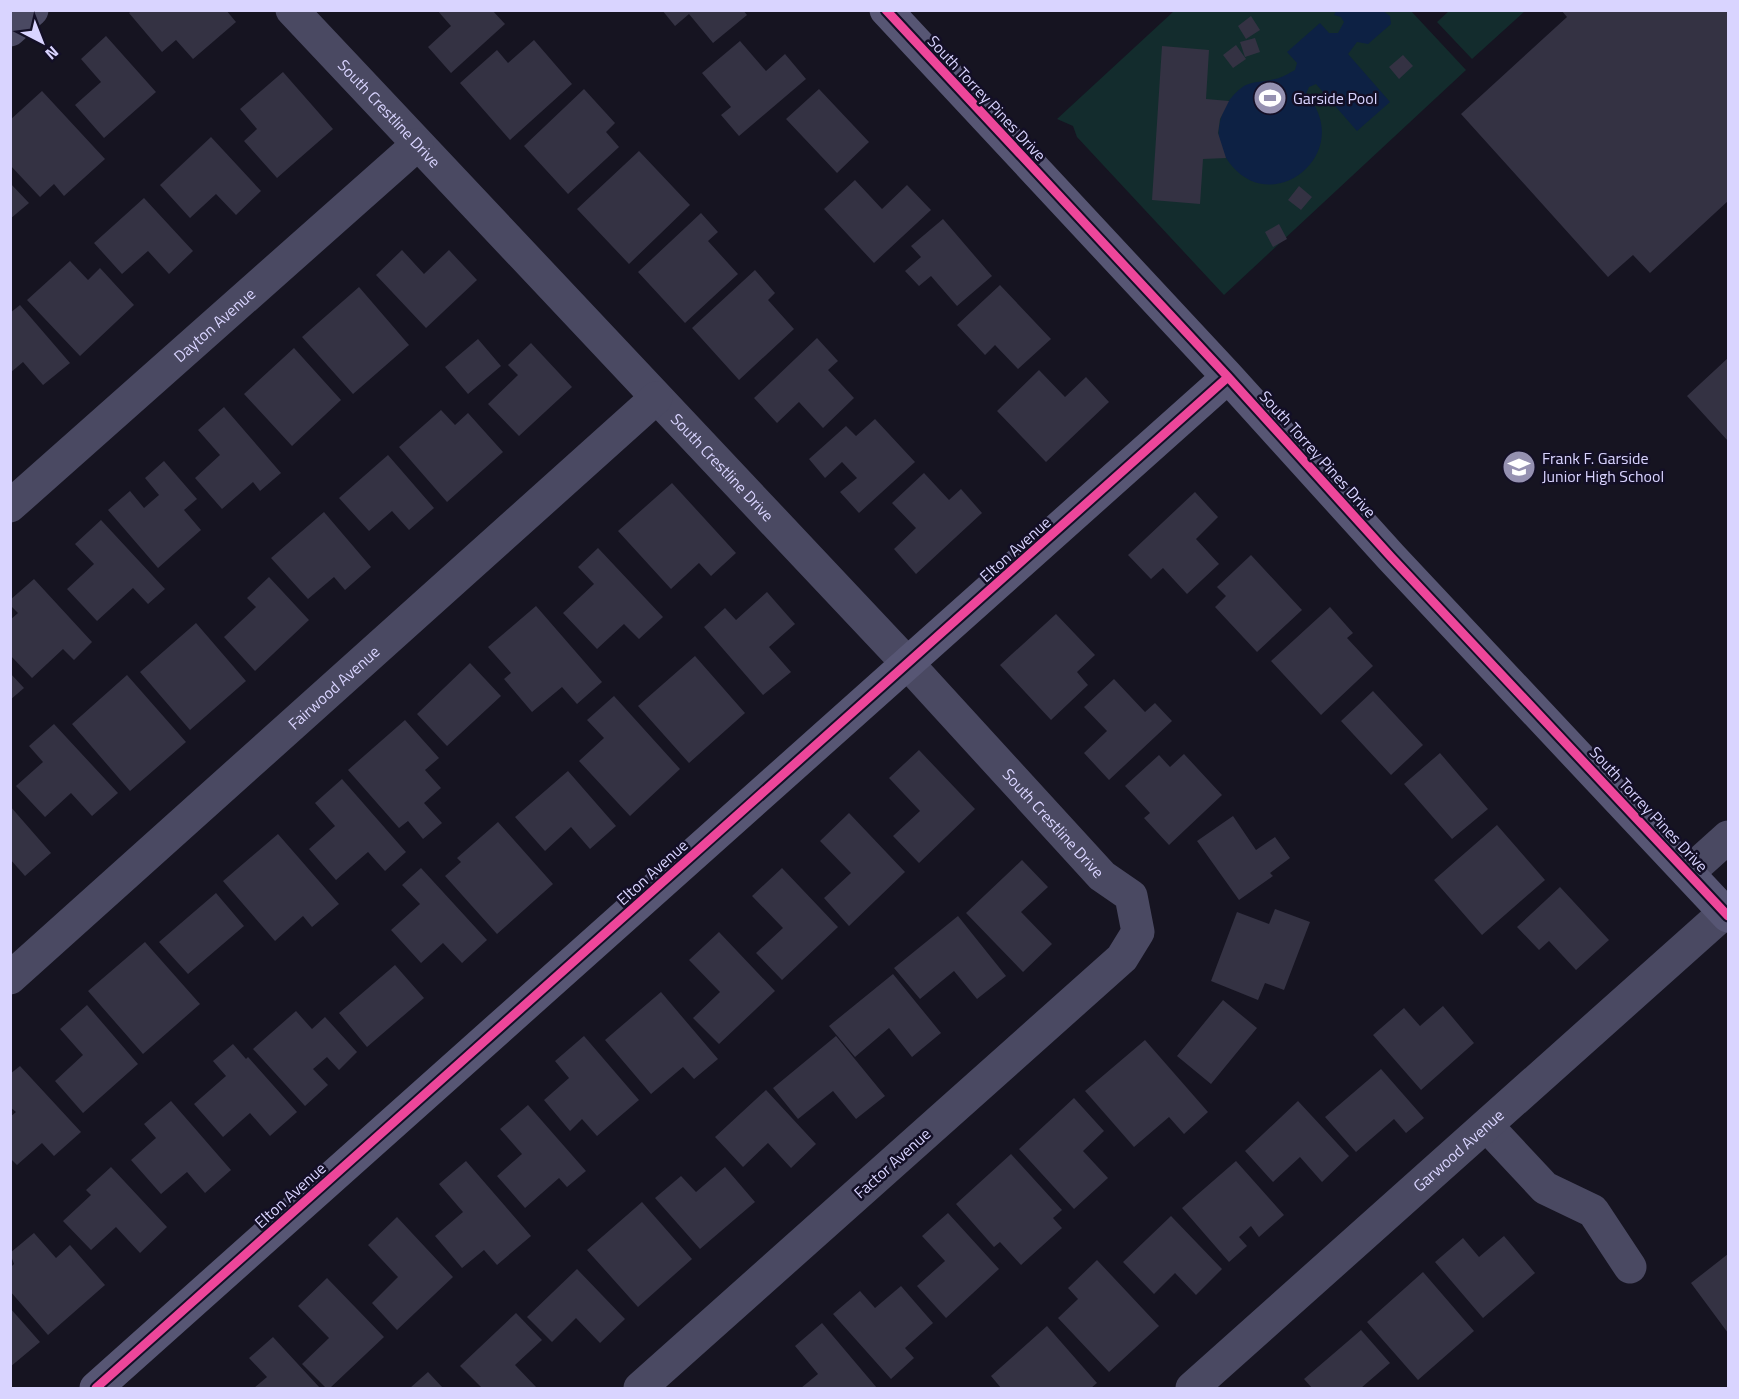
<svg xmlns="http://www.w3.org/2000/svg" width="1739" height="1399" font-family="'Titillium Web',sans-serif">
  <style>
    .green { fill: #132c2d }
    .water { fill: #0d2144 }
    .building { fill: #343243 }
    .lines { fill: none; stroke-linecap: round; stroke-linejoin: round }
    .street { stroke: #4a4962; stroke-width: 33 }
    .secondary { stroke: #575674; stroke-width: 33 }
    .cycleway-casing { stroke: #130f26; stroke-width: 13 }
    .cycleway { stroke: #ed469a; stroke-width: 9 }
    .labels { text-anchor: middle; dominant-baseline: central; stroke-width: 5; stroke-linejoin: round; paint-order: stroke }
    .street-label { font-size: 16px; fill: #d9d4ff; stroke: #130f26 }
    .poi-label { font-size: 16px; fill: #d9d4ff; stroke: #130f26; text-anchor: start }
  </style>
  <rect width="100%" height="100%" fill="#161421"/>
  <path class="green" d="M1174,11H1411L1466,70L1224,295L1077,137L1073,126L1057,119Z
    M1449,11V10L1525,11L1472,59L1437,22Z"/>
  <path class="water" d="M1336,11H1383L1390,16L1391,24L1368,44L1357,42L1348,54L1390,102L1357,131L1316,84L1309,87L1306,94C1356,150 1276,218 1232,166C1223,155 1217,142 1219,128C1221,111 1229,96 1244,86C1253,81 1264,82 1275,79C1282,78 1289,73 1295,70L1297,63L1287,52L1320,23L1329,33H1338L1344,22L1341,17L1334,15Z"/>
  <path class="building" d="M132,10H226L236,22L193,59L176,40L162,52L129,13Z
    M437,10H492L505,24L451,73L428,47L451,26Z
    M662,10H743L747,15L713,43L689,14L675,26Z
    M1561,10H1728V201L1650,273L1633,255L1608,277L1461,114L1567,17Z
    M1251,16L1260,30L1246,39L1238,26Z
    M106,36L156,92L104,138L75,105L101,82L81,59Z
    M1255,38L1260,52L1245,57L1240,42Z
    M534,40L572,84L510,140L460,83L497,50L508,63Z
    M740,41L766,71L785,54L806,79L739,136L721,115L731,107L702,73Z
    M1236,45L1246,59L1233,68L1223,55Z
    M1162,46L1209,50L1206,99L1229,101L1220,119L1218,133L1226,158L1203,159L1200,204L1152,200Z
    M1403,55L1413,66L1399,79L1389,67Z
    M283,72L333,129L277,178L244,141L257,129L240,109Z
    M584,89L615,123L606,132L619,147L568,194L524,146Z
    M819,89L869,142L837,173L786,119Z
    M42,91L105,159L64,196L54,184L40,197L10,165V120Z
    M211,137L261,191L236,215L216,194L190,218L160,185Z
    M639,151L690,205L629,264L577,209Z
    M855,180L882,209L907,185L931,210L874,263L824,209Z
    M10,183L29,203L10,219Z
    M1299,186L1312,197L1301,210L1288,200Z
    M144,198L193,251L169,274L148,251L122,274L94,243Z
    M701,213L718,232L708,241L738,274L685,323L638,272Z
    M943,219L992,276L957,306L931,276L919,286L905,271L921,257L911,246Z
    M1279,224L1287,239L1273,247L1265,232Z
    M402,250L424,274L449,250L477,280L426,328L376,275Z
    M70,261L88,280L100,268L134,305L80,356L27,300Z
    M755,270L775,293L768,300L794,329L739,380L692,328Z
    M1000,285L1051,339L1018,369L995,345L985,355L957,325Z
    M359,287L409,345L353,394L302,337Z
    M20,305L70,363L43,385L23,362L10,373V313Z
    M817,338L838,361L828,370L854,398L823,428L799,402L777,423L754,398Z
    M478,339L501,366L468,394L445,367Z
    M531,343L572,387L519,436L488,404L518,375L508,365Z
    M294,348L341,400L292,446L244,394Z
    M1728,358V441L1687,396Z
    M1039,370L1065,397L1086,377L1109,402L1046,462L997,411Z
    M224,407L281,473L260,491L253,482L222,509L195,478L220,455L198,430Z
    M441,410L455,425L468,413L503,452L447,502L399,447Z
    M875,419L915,462L859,513L840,492L857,478L842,462L825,478L809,459L846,426L856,436Z
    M388,455L434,508L409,530L392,511L369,531L339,498Z
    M164,461L197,499L184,510L201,530L158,568L108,510L130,491L144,508L159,495L145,478Z
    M924,473L949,500L961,489L982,513L916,574L894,549L916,528L892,503Z
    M672,483L736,553L711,576L699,563L671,589L618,531Z
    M1195,492L1218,517L1196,539L1219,564L1187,594L1163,568L1151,579L1128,555Z
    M324,512L371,567L345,590L334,577L308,599L271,558Z
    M101,520L165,589L148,604L133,588L97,621L67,589L94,564L75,544Z
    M598,548L663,617L639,639L624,624L597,649L563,613L594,584L578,567Z
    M1251,555L1302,610L1257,652L1215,607L1226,596L1217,587Z
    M269,577L309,620L255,671L224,637L256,607L247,598Z
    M34,579L92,642L74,660L63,649L32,678L10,655V620L18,613L10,605V600Z
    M767,592L795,624L769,647L791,672L763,695L704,627L725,608L736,620Z
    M536,606L602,682L577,704L562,687L532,712L504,679L511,673L488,647Z
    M1330,607L1353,633L1347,638L1373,666L1321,715L1271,661Z
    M1056,614L1095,655L1077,672L1088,685L1051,720L1000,665Z
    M196,623L246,681L190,730L140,672Z
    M695,656L745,713L689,763L638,706Z
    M470,663L501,696L447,746L417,714Z
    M10,673L24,688L10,700Z
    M127,675L186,742L130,791L72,724Z
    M1114,679L1145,712L1155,703L1172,721L1109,780L1084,753L1107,731L1084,707Z
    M1373,691L1423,745L1391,775L1341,721Z
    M614,696L680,769L630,816L579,761L604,738L587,720Z
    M405,720L439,758L425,770L441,788L424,803L442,823L423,839L408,821L399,828L348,770Z
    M54,724L118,793L92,816L71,793L45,817L16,786L43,762L29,746Z
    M919,750L975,809L919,863L893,836L920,811L889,778Z
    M1440,753L1488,809L1452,839L1404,784Z
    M1184,754L1222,795L1169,845L1144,818L1150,813L1125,786L1159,755L1170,767Z
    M568,771L616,826L590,849L571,827L545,851L515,817Z
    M342,779L406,852L385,871L368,852L336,880L309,849L335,826L315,803Z
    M10,806L51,853L25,876L10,859Z
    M849,813L905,872L849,926L824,898L851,873L820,841Z
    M1233,816L1256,850L1275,837L1290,858L1270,873L1273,876L1239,900L1197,841Z
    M498,822L553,884L497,934L445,876L461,862L457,858Z
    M1497,825L1545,880L1482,935L1434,880Z
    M278,834L339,904L312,927L303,916L275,941L223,881Z
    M1022,860L1048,887L1021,912L1052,944L1023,972L966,913Z
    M421,868L487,940L462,963L443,943L421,963L391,930L420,904L402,885Z
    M782,868L838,927L782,980L756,953L783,928L752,896Z
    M1560,887L1609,940L1576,970L1549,941L1539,950L1517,927Z
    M216,893L244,926L188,974L159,942Z
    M1275,909L1310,922L1284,990L1265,983L1258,1000L1211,981L1237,912L1269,924Z
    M958,916L1006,976L977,999L954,971L920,999L894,968Z
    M719,932L775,991L719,1044L693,1018L720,992L689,960Z
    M145,942L200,1004L143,1054L88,991Z
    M395,965L424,998L367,1047L339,1013Z
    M893,974L941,1033L912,1057L889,1028L855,1057L829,1026Z
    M661,992L718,1059L694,1079L683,1067L651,1094L605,1040Z
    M1223,1000L1257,1028L1211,1084L1177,1056Z
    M87,1005L138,1064L83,1113L55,1081L83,1055L60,1029Z
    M1443,1006L1474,1043L1421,1090L1373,1035L1404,1008L1420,1026Z
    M296,1011L312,1029L325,1017L357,1052L339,1070L327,1057L313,1069L328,1085L305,1106L253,1049Z
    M584,1036L639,1100L597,1136L582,1119L570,1131L544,1100L569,1078L555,1061Z
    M836,1036L885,1096L856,1119L833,1091L798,1119L773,1088Z
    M1145,1040L1208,1112L1184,1134L1169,1117L1134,1147L1085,1091Z
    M233,1044L246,1059L248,1057L297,1112L270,1136L250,1113L223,1137L194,1104L226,1076L213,1061Z
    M20,1066L81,1132L54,1156L42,1143L17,1165L10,1158V1117L16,1112L10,1107V1074Z
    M1381,1069L1424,1118L1406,1133L1394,1119L1356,1152L1325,1117Z
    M766,1090L816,1144L791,1168L768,1143L743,1167L715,1137Z
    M1074,1098L1104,1131L1083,1151L1108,1178L1074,1209L1019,1149Z
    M171,1101L231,1170L205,1193L187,1172L161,1194L131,1160L156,1138L144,1124Z
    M1298,1101L1349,1156L1322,1182L1300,1157L1273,1182L1245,1151Z
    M528,1105L586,1171L567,1187L559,1178L525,1208L497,1176L522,1154L500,1129Z
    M1011,1154L1062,1210L1053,1218L1062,1228L1021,1265L1000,1242L994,1247L956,1204Z
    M466,1161L531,1236L497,1265L484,1250L462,1268L435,1236L463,1212L439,1184Z
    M1236,1161L1284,1215L1259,1237L1251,1226L1239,1237L1247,1246L1229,1262L1182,1208Z
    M111,1167L167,1227L140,1253L116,1227L91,1250L63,1221L91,1195L86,1190Z
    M725,1167L755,1202L700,1249L655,1198L681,1176L696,1192Z
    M642,1202L692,1259L638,1307L587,1250Z
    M948,1213L999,1269L946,1318L917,1286L945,1261L922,1236Z
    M1171,1216L1222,1269L1196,1295L1175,1273L1154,1294L1123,1262Z
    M397,1217L453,1277L397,1330L372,1303L398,1277L368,1245Z
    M34,1233L56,1258L70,1245L105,1285L48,1335L10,1291V1268L14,1264L10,1253Z
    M1504,1236L1535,1273L1483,1318L1435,1262L1463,1238L1479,1257Z
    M1728,1254V1333L1691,1283Z
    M1097,1260L1159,1326L1109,1372L1058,1318L1078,1299L1068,1288Z
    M577,1269L625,1319L600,1343L576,1318L552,1342L527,1317Z
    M1423,1272L1474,1331L1418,1380L1367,1322Z
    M327,1278L384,1337L330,1388H326L302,1364L329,1338L298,1306Z
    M901,1286L933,1323L905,1348L914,1358L891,1379L833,1314L860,1291L875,1308Z
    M10,1308L40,1342L10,1367Z
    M516,1313L542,1340L515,1365L537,1388H482L460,1366Z
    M822,1323L877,1388H801L818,1374L795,1346Z
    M1047,1326L1097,1383L1091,1388H1001L991,1376Z
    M1361,1330L1390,1363L1361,1388H1312L1304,1379Z
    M273,1337L320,1388H254L267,1377L249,1358Z
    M428,1372L443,1388H410Z"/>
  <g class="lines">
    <g class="street">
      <path id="s1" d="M292,10L909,665L1102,876L1131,896L1138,932L1122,958L640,1388"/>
      <path d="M10,30L32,10"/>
      <path id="s2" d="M10,506L417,145"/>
      <path d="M1688,873L1728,837"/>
      <path id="s3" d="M10,978L656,398"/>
      <path d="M1487,1126L1545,1188L1593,1211L1630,1267"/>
      <path id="s4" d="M1192,1388L1725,912"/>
    </g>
    <path class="secondary" d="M886,10L1228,377L1391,557L1728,916
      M96,1388L1228,377"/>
    <g class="cycleway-casing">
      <path id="cycleway" d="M886,10L1228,377L1391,557L1728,916
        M96,1388L1228,377"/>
    </g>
    <use href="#cycleway" class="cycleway"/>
  </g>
  <defs>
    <g id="stadium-disc" transform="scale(1.725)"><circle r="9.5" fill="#9591b1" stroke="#130f26"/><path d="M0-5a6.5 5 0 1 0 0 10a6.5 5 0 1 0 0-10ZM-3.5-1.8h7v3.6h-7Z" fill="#fff"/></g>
    <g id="school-disc" transform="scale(1.725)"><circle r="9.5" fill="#9591b1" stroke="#130f26"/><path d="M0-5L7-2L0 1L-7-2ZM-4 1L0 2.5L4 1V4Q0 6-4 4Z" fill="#fff"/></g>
  </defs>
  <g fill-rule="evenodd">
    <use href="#stadium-disc" x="1270" y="98"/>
    <use href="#school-disc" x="1519" y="467"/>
  </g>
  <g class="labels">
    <g class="street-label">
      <text transform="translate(987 98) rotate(47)">South Torrey Pines Drive</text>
      <text stroke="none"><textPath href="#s1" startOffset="142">South Crestline Drive</textPath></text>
      <text stroke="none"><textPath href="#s2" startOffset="273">Dayton Avenue</textPath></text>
      <text transform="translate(1318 454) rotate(48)">South Torrey Pines Drive</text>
      <text stroke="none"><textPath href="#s1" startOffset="628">South Crestline Drive</textPath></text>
      <text transform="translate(1015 549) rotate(-42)">Elton Avenue</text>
      <text stroke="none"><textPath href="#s3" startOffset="435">Fairwood Avenue</textPath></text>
      <text transform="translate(1649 809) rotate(47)">South Torrey Pines Drive</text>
      <text stroke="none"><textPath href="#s1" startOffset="1114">South Crestline Drive</textPath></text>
      <text transform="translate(652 872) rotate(-42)">Elton Avenue</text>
      <text stroke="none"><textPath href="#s4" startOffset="357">Garwood Avenue</textPath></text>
      <text transform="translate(892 1163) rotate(-42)">Factor Avenue</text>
      <text transform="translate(290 1195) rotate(-42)">Elton Avenue</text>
    </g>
    <g class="poi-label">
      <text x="1293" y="98">Garside Pool</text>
      <text x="1542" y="458">Frank F. Garside<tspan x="1542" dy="18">Junior High School</tspan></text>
    </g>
  </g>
  <rect width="1739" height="1399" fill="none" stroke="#d9d4ff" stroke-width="24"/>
  <g transform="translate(42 42) rotate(138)" stroke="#130f26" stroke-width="4.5" paint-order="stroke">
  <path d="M0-4.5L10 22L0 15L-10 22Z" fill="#d9d4ff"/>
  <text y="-9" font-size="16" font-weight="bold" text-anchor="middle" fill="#d9d4ff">N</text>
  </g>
</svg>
